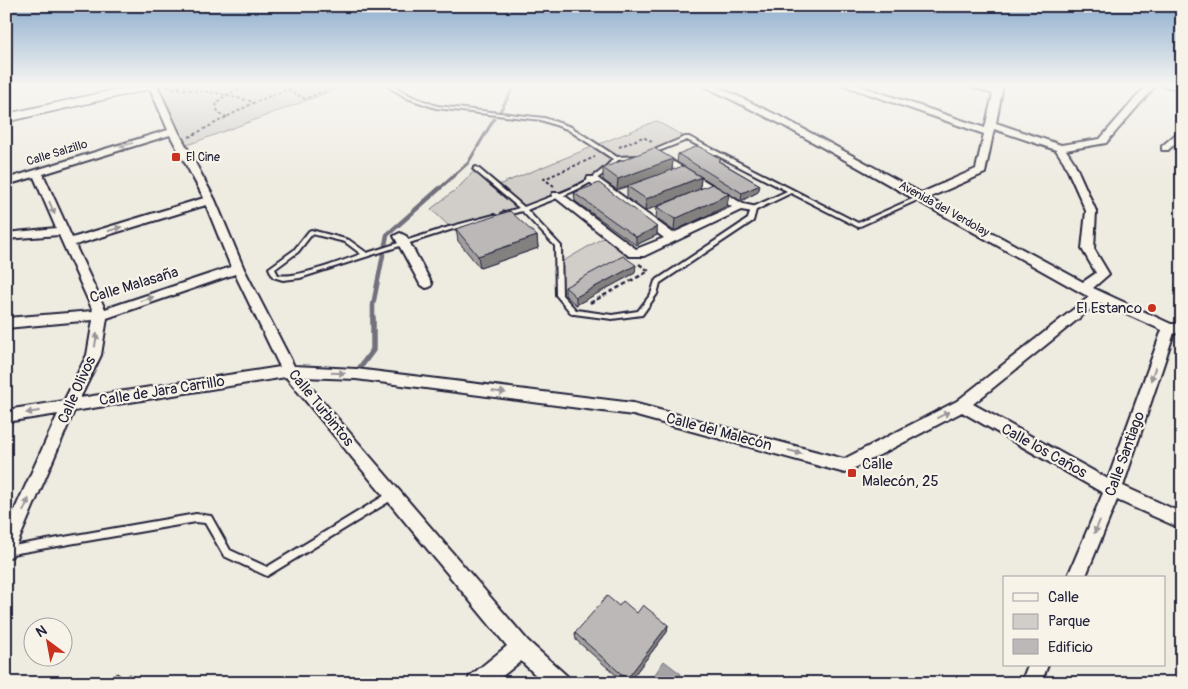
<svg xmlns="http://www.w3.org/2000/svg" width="1188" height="689" font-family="Pangolin,sans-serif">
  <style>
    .green { fill: #d1cdc9; stroke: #7a7882 }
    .water { fill: #a6a3a6; stroke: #716f7b }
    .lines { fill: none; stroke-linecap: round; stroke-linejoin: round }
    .stream-far2 { stroke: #716f7b; stroke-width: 3 }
    .stream-far1 { stroke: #716f7b; stroke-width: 4.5 }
    .stream { stroke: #716f7b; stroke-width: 5.5 }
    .lane-casing { stroke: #22223b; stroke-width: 4 }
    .street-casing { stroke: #22223b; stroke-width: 4 }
    .secondary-casing { stroke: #22223b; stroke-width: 3 }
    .path-far1 { stroke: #22223b; stroke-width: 2; stroke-dasharray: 3 2.5; stroke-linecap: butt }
    .path { stroke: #22223b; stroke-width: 2.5; stroke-dasharray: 4.5 3; stroke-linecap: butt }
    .lane { fill: #f7f3e8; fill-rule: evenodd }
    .street { fill: #f7f3e8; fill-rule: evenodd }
    .secondary { fill: #f7f3e8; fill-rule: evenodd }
    .wall { fill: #a19e9d; stroke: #22223b }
    .shaded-wall { fill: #838180; stroke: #22223b }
    .building { fill: #bbb8b7; stroke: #22223b }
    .oneway { fill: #97959a }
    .poi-dot { fill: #c8321e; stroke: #f7f3e8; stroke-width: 2 }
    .labels { text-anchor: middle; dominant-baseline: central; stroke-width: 4.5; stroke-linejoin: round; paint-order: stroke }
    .far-street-label { font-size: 12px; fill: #22223b; stroke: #f7f3e8 }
    .far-poi-label { font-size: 12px; fill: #22223b; stroke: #f7f3e8; text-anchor: start }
    .street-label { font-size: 15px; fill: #22223b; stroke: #f7f3e8 }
    .poi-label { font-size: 15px; fill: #22223b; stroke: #f7f3e8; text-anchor: end }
  </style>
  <rect width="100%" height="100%" fill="#eeebe1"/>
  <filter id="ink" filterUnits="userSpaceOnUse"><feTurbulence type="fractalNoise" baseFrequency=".02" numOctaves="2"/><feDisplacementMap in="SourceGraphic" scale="10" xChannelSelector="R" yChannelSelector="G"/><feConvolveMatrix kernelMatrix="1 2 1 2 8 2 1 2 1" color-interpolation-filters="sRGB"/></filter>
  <g filter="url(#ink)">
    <path class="green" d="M155,85H348L182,147Z
      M656,121L687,138L653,152L631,158L616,159L592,179L523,209L451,228L431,209L459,187L476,169L496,186Z
      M608,235L633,253L559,295L560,263Z"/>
    <path class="water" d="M664,661L681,674L676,683H649Z"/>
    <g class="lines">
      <path class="stream-far2" d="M499,113L515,85
        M438,190L468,163L494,119"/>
      <path class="stream-far1" d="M373,320V305L387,235L440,188"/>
      <path class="stream" d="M356,373L373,350V318"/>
      <g class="lane-casing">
        <path id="lane" d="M386,85H392L411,96L437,106L544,118L571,127L617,157L638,156V157L636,158L618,160C595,187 558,197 527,210L561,246L562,295L576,310L612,315L638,311L651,294L655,281L748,219L751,208L787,191L687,140L651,154L647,153L685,137H689L858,223L919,196L921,195L924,197L858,227L791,193L756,210L753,221L660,283L657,294L642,315L612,319L574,314H572L556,295L555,246L522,211L504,216L502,215V213L519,208L473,169L476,167L478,168L524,207C554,195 592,185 613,159L567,129L541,120L436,108L407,98Z
          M494,215L497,217L496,218L453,229L300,278L283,280L273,277L269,268L294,250L309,231L311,230L349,240L367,253L449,227ZM312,234L345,242L361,254C342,261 296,279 278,275L275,269L298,252Z
          M392,491L395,492L396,495L395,498L267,576L224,556L205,523L196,522L6,555L7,547L196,514L211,516L230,550L267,567Z"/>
      </g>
      <g class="street-casing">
        <path id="street" d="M157,85L178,131L215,200L244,269L294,366L356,369L633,403L844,459L957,401L1089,297L779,123L702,85H714L785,119L921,193L976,169L984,134L843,85H857L985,128L993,94L968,85H982L994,89L995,85H1003L996,123L1061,145L1100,139L1147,85H1156L1106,143L1066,150L1074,162L1096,211L1094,249L1109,274L1093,288L1171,324H1182V334L1174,333L1123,486L1182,513V529L1117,500L1085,578H1067L1103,493L962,412L845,473L633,415L356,379L302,377L528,641L567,676L570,683H544L521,661L494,683H467L470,676L507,646L286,377L74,411L12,556L6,558V529L58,414L6,422V410L64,401L87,355L93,320L6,328V318L93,311L59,235L6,239V233L56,228L34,177L6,185V179L168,130L149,86ZM994,129L1056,150L1064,162L1086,211L1082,249L1096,273L1083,282L928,198L985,173ZM170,135L204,198L72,238L43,174ZM206,205L231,267L105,309L75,245ZM235,274L280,367L80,398L101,355L107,318ZM1099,302L1162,330L1108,479L973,404Z
          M1160,85H1182V90Z
          M1182,129V137L1168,150H1162V146Z
          M656,151L743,204L757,207L758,209L753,212L741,210L644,256H629L552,195L553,193H561L636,249L664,238L588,181L587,179L588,177H596L673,233L732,207L653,156L651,154Z
          M400,233L406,236L432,284L430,287L426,288L420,284L394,236Z
          M1028,665H1048L1041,683H1021Z"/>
      </g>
      <g class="secondary-casing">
        <path id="secondary" d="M137,85H160L155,88L6,122V114Z"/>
      </g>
      <path class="path-far1" d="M167,87L217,93L254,102
        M178,87L186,85
        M288,90L305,99L341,85
        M227,117L218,113L216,103L226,95L248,85
        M189,137L255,102L299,85
        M619,147L643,137L652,142
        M554,186L544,179L595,157"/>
      <path class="path" d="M590,303L649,271L639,264"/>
      <use href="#lane" class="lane"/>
      <use href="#street" class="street"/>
      <use href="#secondary" class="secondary"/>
    </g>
    <path class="wall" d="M678,154L721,162L760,185L758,192L741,201L677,162Z
      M673,159L672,170L701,177L700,189L645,211L627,198V186L617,190L603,180V168Z
      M574,193L657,227V235L636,245L575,201Z
      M727,206L674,231L656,218L657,207Z
      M456,229L537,236L538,248L480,268L458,241Z
      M635,273L576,305L565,295V287Z
      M619,606L637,613L668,625L667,632L628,683H625L576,640L575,633Z"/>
    <path class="shaded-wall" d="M673,159L672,170L617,190L618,179Z
      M701,177L700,189L645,211L646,199Z
      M760,185L758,192L741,201L742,193Z
      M729,194L727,206L674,231L675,219Z
      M657,227V235L636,245V237Z
      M537,236L538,248L480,268L478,256Z
      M636,265L635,273L576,305V297Z
      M668,625L667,632L628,683H627V679Z
      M117,673L130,682L119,680Z
      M129,674L138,680L137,677L145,683H133L130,681Z"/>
    <path class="building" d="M698,146L721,159L718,161L760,185L742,193L678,154Z
      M654,148L673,159L618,179L603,168Z
      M683,166L701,177L646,199L627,186Z
      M599,183L657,227L636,237L574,193Z
      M712,184L729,194L675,219L657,207Z
      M510,211L537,236L478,256L456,229Z
      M623,256L636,265L576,297L565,287Z
      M607,596L619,606L623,601L637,613L643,605L668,625L627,679L575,633Z
      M117,673L119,680L129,674L130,681L137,677L138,683H100Z"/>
    <defs><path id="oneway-solid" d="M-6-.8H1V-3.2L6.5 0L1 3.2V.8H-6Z" transform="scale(1.25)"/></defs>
    <g class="oneway">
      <use href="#oneway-solid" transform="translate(126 145) rotate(163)"/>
      <use href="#oneway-solid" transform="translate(52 208) rotate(67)"/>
      <use href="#oneway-solid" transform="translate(115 229) rotate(-17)"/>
      <use href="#oneway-solid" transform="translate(147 299) rotate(-18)"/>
      <use href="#oneway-solid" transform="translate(96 340) rotate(-81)"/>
      <use href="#oneway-solid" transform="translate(338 373) rotate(2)"/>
      <use href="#oneway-solid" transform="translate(1153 374) rotate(109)"/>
      <use href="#oneway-solid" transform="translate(499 392) rotate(7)"/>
      <use href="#oneway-solid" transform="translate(33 412) rotate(171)"/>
      <use href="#oneway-solid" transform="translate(943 415) rotate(-27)"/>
      <use href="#oneway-solid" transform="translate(795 452) rotate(15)"/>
      <use href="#oneway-solid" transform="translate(26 505) rotate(-66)"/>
      <use href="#oneway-solid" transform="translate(1097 527) rotate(113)"/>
    </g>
  </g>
  <linearGradient id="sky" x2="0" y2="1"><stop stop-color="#8dadce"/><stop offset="0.47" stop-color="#f7f6f2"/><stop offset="1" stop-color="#f7f6f2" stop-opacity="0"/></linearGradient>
  <rect width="1188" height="182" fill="url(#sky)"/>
  <g class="poi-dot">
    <rect x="171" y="152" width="10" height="10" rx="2.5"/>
    <circle cx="1152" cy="308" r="5"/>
    <rect x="847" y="468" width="10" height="10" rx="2.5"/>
  </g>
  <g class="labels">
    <g class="far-street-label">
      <text transform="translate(57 153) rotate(-17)">Calle Salzillo</text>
      <text transform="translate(944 209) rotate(29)">Avenida del Verdolay</text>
    </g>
    <g class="far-poi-label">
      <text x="186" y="157">El Cine</text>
    </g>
    <g class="street-label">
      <text transform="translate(134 285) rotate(-17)">Calle Malasaña</text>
      <text transform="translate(77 390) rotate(-66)">Calle Olivos</text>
      <text transform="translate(162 391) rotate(-9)">Calle de Jara Carrillo</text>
      <text transform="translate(321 408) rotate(51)">Calle Turbintos</text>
      <text transform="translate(719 432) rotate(15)">Calle del Malecón</text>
      <text transform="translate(1044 451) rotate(29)">Calle los Caños</text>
      <text transform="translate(1125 454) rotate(-70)">Calle Santiago</text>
    </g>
    <g class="poi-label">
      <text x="1142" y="308">El Estanco</text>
      <text x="862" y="464" text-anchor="start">Calle<tspan x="862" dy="17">Malecón, 25</tspan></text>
    </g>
  </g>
  <rect width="1188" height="689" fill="none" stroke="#f7f3e8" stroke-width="25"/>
  <rect x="12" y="12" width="1163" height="664" fill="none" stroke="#22223b" stroke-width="2" filter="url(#ink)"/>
  <rect x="1003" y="576" width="162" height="90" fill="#f7f3e8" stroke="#a29fa3"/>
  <rect x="1013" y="593" width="25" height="8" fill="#f7f3e8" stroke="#a29fa3"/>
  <text x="1048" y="602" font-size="15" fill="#22223b">Calle</text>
  <rect x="1013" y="614" width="25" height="15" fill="#d1cdc9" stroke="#a29fa3"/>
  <text x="1048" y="626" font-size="15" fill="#22223b">Parque</text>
  <rect x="1013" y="639" width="25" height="15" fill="#bbb8b7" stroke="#a29fa3"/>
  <text x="1048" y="652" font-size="15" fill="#22223b">Edificio</text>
  <g transform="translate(48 642) rotate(328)"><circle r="24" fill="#f7f3e8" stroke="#a29fa3"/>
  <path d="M0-4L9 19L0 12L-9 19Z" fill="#c8321e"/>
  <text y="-8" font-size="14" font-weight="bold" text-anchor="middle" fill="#22223b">N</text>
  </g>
</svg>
